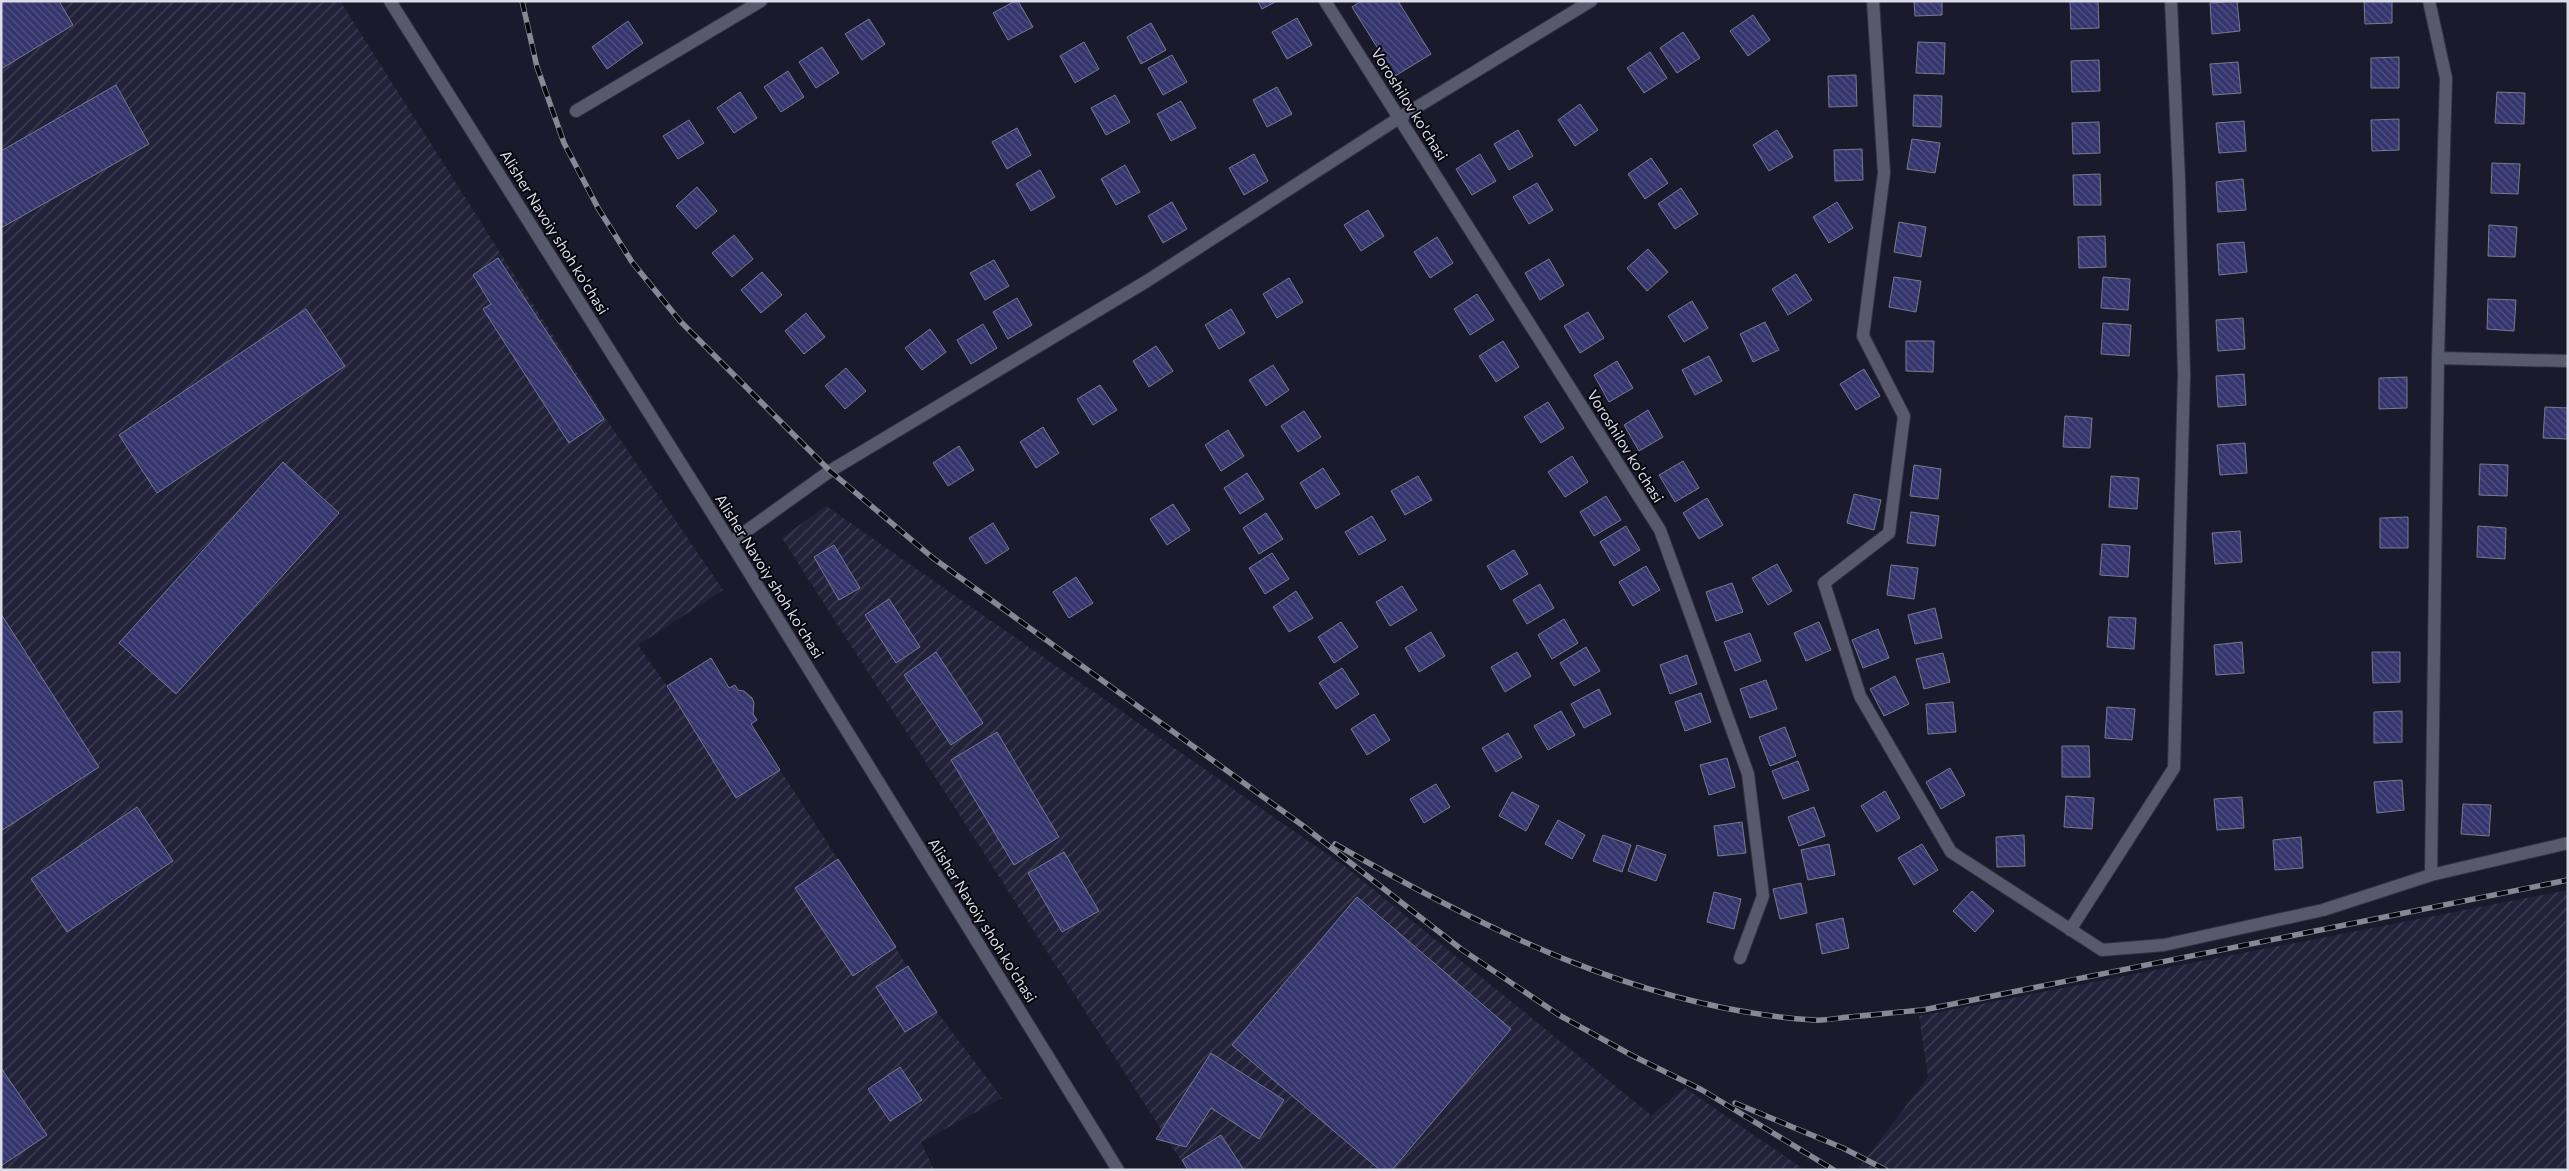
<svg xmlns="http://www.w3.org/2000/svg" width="2569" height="1171" font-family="Commissioner,sans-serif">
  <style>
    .industrial { fill: url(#industrial-furrows) }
    .building { fill: url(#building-back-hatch); stroke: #787a90 }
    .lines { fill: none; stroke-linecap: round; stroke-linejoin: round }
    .minor-casing { stroke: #343442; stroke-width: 14 }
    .tertiary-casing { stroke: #343442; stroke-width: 14 }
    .minor { stroke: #57596d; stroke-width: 12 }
    .tertiary { stroke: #57596d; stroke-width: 12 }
    .rail-casing { stroke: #878896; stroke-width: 5.5 }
    .rail { stroke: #06060d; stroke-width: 4; stroke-dasharray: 11; stroke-linecap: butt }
    .labels { text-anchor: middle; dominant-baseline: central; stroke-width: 4; stroke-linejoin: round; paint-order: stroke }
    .street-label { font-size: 15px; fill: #dbdce8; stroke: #06060d }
  </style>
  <defs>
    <pattern id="industrial-furrows" width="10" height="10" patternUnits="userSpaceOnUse" patternTransform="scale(1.25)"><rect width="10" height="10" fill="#22233a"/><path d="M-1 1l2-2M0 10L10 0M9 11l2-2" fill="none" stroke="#424256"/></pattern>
    <pattern id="building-back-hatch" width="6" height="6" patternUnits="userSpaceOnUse" patternTransform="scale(1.25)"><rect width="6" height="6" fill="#35356e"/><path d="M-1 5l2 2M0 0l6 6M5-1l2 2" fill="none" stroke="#525283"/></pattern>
  </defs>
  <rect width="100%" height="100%" fill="#191a2b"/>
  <path class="industrial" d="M1,1H340L606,419L723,590L638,645L667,686L711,658L729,688L735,685L738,690L744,691L752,698L754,703L753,714L757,720L751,724L780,770L937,1012L1002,1098L921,1142L934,1170H1Z
    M826,506L1347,868L1651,1115L1685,1088L1805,1170H1187L782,538Z
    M2568,890V1170H1857L1928,1077L1919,1016Z"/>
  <path class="building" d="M1,1H59L73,25L1,69Z
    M1015,1H1018L1033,27L1008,40L993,13Z
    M1258,1H1277L1262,9Z
    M1361,1H1398L1431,54L1395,76L1352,7Z
    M1914,1H1942V15L1915,16Z
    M2070,1H2098L2099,28L2071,29Z
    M2237,1L2240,31L2212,34L2210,3Z
    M2364,1H2392V23L2365,24Z
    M1753,15L1770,40L1748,56L1730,31Z
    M1297,18L1312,45L1287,59L1272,32Z
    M869,19L885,44L862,60L845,34Z
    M628,21L643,43L607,69L592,47Z
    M1151,23L1166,50L1141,64L1127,37Z
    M1683,32L1700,58L1677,73L1660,48Z
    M1084,42L1099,69L1075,83L1060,56Z
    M1918,42L1945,43L1944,74L1916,73Z
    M822,47L839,73L816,88L799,62Z
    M1650,52L1667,78L1644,93L1627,68Z
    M1172,55L1187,82L1163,95L1148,68Z
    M2399,57V88H2371V58Z
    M2099,60L2100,91L2072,92L2071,61Z
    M2238,62L2241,93L2213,95L2210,64Z
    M788,71L804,97L781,112L764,87Z
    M1856,75L1857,106L1829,107L1828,76Z
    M116,85L149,144L1,228V151Z
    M1277,87L1292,114L1267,127L1253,100Z
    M740,92L757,118L734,133L717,108Z
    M2497,92L2525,93L2524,124L2495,123Z
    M1115,95L1130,122L1106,135L1091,108Z
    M1914,95L1942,96L1941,127L1913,126Z
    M1181,101L1196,128L1171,141L1157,114Z
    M1580,104L1598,130L1575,146L1558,120Z
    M2399,119V150L2372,151L2371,120Z
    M689,120L704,143L678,159L663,136Z
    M2244,121L2246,151L2219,153L2216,123Z
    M2099,122L2100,153L2073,154L2072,123Z
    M1017,128L1031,155L1007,169L992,142Z
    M1518,130L1533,156L1509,170L1494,144Z
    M1777,130L1793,157L1769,171L1753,145Z
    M1912,139L1940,143L1935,173L1907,169Z
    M1862,149L1863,180L1835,181L1834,150Z
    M1254,154L1268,181L1244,195L1229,168Z
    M1480,154L1496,181L1472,195L1456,169Z
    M1651,158L1668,183L1645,199L1628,174Z
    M2492,163L2520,164L2518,194L2491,193Z
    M1125,165L1140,192L1116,205L1101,179Z
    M1040,170L1055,197L1031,211L1016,184Z
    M2100,174L2101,205H2074L2073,175Z
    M2243,179L2246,210L2218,212L2216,182Z
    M1537,183L1553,210L1529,224L1513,197Z
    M697,187L717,211L696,229L676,206Z
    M1681,188L1698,214L1675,229L1658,204Z
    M1172,202L1187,229L1163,243L1148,216Z
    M1837,202L1853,228L1829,243L1813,217Z
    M1368,210L1384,236L1361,251L1344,225Z
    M1899,222L1926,227L1921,257L1894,252Z
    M2489,225L2517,227L2515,257L2488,256Z
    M734,235L753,259L732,277L712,253Z
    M2105,236L2106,267L2079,268L2078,237Z
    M1437,237L1453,263L1430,278L1414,252Z
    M2244,242L2247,272L2219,275L2217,244Z
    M1648,249L1668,272L1647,291L1627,268Z
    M498,258L604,419L569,443L483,309L491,304L473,275Z
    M1549,259L1564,285L1540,300L1525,273Z
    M994,260L1009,286L985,300L970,273Z
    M762,272L782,295L761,313L741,290Z
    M1796,274L1812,300L1788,315L1772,289Z
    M1894,277L1921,281L1916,312L1889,307Z
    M2103,277L2130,279L2128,310L2101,308Z
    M1289,278L1303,302L1277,318L1263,294Z
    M1477,294L1494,320L1470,335L1454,309Z
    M1017,298L1032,325L1008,339L993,312Z
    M2488,299L2516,300L2514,331L2487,329Z
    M1692,301L1708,328L1684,342L1668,316Z
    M306,309L345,366L157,493L119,435Z
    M1231,309L1245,333L1219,349L1205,325Z
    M1588,312L1604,338L1580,353L1564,326Z
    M806,313L825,337L804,354L785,331Z
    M2243,318L2245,349L2218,351L2216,320Z
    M1765,322L1779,350L1753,362L1740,334Z
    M2103,323L2131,325L2129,356L2101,354Z
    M983,324L997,348L971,364L957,340Z
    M930,329L946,352L922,370L905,348Z
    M1503,341L1519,367L1496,382L1479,356Z
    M1906,341H1934L1933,372L1906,371Z
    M1156,346L1173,371L1149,387L1133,361Z
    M1709,356L1722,381L1695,395L1682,370Z
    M1617,361L1633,388L1609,402L1594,375Z
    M1273,365L1289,390L1266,406L1249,380Z
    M846,368L866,391L845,409L825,386Z
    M1864,369L1880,396L1856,410L1840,384Z
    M2244,374L2246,405L2218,407L2216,376Z
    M2407,377V408L2379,409V378Z
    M1100,385L1117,410L1093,425L1077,399Z
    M1548,402L1564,428L1541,443L1524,417Z
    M2545,407L2568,408V439L2543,438Z
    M1648,410L1663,437L1639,451L1624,425Z
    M1304,411L1321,437L1298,452L1281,426Z
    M2065,416L2092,418L2090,448L2063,447Z
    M1043,427L1059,453L1036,468L1020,442Z
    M1228,430L1244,456L1221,471L1205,445Z
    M2245,443L2247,473L2220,475L2217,445Z
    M959,446L974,470L948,486L933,463Z
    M1572,456L1588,482L1565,497L1548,472Z
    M1683,461L1699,488L1675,502L1659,475Z
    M283,462L339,513L176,694L119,643Z
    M2480,464L2508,465L2507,496L2479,495Z
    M1914,465L1941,469L1938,499L1910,496Z
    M1323,468L1340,494L1316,509L1300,483Z
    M1247,473L1264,499L1240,514L1224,488Z
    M1418,476L1432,500L1405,515L1391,491Z
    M2111,476L2139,478L2137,509L2109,507Z
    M1854,494L1881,500L1874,530L1847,523Z
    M1606,496L1621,520L1594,536L1580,512Z
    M1707,498L1723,525L1699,539L1683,513Z
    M1173,504L1190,530L1167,545L1150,519Z
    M1911,512L1939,516L1935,546L1907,543Z
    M1266,513L1283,539L1259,554L1243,528Z
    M1372,516L1386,540L1359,555L1345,532Z
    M2408,517V548H2380V518Z
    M993,523L1009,549L986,564L969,538Z
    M1626,526L1640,550L1614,566L1600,542Z
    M2478,526L2506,528L2505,559L2477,557Z
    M2240,531L2242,562L2215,564L2212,533Z
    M2102,544L2130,546L2128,577L2100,575Z
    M834,545L860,588L839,600L814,557Z
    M1514,550L1528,574L1501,590L1487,566Z
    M1272,553L1289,579L1265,594L1249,568Z
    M1777,564L1792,591L1768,605L1752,578Z
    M1891,565L1918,568L1914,599L1887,595Z
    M1646,566L1660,590L1633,606L1619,582Z
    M1076,577L1093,603L1069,618L1053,592Z
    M1732,583L1743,612L1716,621L1706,592Z
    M1540,584L1554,608L1527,624L1513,600Z
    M1402,586L1417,610L1390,626L1376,602Z
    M1296,591L1313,618L1289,632L1273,607Z
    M889,599L920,647L896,663L865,615Z
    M1935,608L1942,638L1915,644L1908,615Z
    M1,614L99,767L1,831Z
    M2109,617L2136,618L2134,649L2107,647Z
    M1564,619L1578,643L1552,659L1538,635Z
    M1341,622L1358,647L1334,663L1318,637Z
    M1819,622L1831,650L1806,661L1794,633Z
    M1878,629L1889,658L1863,668L1852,640Z
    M1431,632L1445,656L1419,672L1405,648Z
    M1750,633L1761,661L1735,671L1724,642Z
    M2242,642L2244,673L2216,675L2214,645Z
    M1586,647L1600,671L1574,686L1560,663Z
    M936,652L983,723L951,745L904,675Z
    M1517,652L1531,676L1505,692L1491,667Z
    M2372,652H2400V682L2373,683Z
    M1943,653L1950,682L1924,689L1916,659Z
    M1687,655L1697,684L1670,694L1660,665Z
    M711,658L729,688L735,685L738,690L744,691L752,698L754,703L753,714L757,720L751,724L780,770L736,798L667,686Z
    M1342,668L1359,694L1336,709L1319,683Z
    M1895,676L1909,704L1884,716L1870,689Z
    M1766,680L1777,709L1750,718L1740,689Z
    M1599,689L1611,714L1584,728L1571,704Z
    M1701,693L1711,722L1685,731L1675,702Z
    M1953,702L1956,732L1928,734L1926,704Z
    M2107,707L2135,709L2132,740L2105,738Z
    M1561,711L1575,735L1548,750L1534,726Z
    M2402,711V742L2374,743V712Z
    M1374,714L1390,740L1367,755L1351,729Z
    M1785,727L1796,756L1770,766L1759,737Z
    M997,732L1059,837L1014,865L951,760Z
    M1508,733L1522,757L1496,772L1482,748Z
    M2062,746H2089L2090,777H2062Z
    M1727,758L1735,787L1709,795L1700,765Z
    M1798,761L1809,790L1783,799L1772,771Z
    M1950,768L1965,795L1941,809L1926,782Z
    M2402,780L2404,810L2377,813L2374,782Z
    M1436,784L1450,807L1424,823L1410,799Z
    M1885,791L1900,818L1877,832L1861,806Z
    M1512,792L1539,806L1526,831L1499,816Z
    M2066,796L2094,798L2092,829L2064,827Z
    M2242,797L2244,828L2217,830L2214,799Z
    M2463,804L2491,805L2489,836L2461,834Z
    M137,807L173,861L67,932L31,879Z
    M1814,807L1825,836L1799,846L1788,817Z
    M1558,820L1585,835L1572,859L1545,844Z
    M1742,822L1746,853L1718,856L1714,826Z
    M1603,835L1631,845L1622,872L1593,861Z
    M2024,835L2025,866L1997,867L1996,837Z
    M2301,837L2303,868L2275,870L2273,840Z
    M1829,844L1835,875L1808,880L1801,850Z
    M1922,844L1938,870L1914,885L1898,858Z
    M1637,845L1666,855L1656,881L1628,871Z
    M1064,852L1099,911L1062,932L1028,873Z
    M838,859L896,947L853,976L795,888Z
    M1801,883L1807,913L1780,919L1773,889Z
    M1972,891L1994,911L1975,932L1953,911Z
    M1714,892L1741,899L1734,929L1707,922Z
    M1357,897L1511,1029L1392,1170H1380L1232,1045Z
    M1843,918L1849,948L1822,954L1816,924Z
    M908,966L937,1012L905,1032L876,987Z
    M1211,1053L1284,1100L1259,1139L1211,1108L1186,1147L1156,1139Z
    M900,1067L922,1100L890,1121L868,1089Z
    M1,1068L47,1135L1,1166Z
    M1221,1135L1244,1170H1188L1182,1160Z"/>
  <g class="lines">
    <g class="minor-casing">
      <path id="minor" d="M1325,1L1660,530L1748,774L1763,896L1740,958
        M1873,1L1884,173L1863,336L1904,416L1889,533L1824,583L1860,696L1951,852L2102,950L2164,945L2323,910L2431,875L2568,843
        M2429,1L2446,78L2438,358L2431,875
        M576,111L761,1
        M2438,358L2568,361
        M731,542L830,471L1147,281L1399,118L1591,1
        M2070,930L2174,768L2184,375L2179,180L2171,1"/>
    </g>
    <g class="tertiary-casing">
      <path id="tertiary" d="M390,1L734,548L1118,1170"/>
    </g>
    <use href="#minor" class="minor"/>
    <use href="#tertiary" class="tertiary"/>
    <g class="rail-casing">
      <path id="rail" d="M522,1L537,67L564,143L598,208L632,262L680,321L830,471L933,558L1302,825L1461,949L1559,1015L1633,1056L1702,1090L1834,1170
        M1335,844C1482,928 1642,1009 1814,1020C1825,1021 1837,1018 1848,1017C1873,1015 1898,1012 1923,1010L2568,880
        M1735,1103L1843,1148L1886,1170"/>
    </g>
    <use href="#rail" class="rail"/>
  </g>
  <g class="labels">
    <g class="street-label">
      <text transform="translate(1410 104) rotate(58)">Voroshilov ko'chasi</text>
      <text transform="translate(555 232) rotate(58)">Alisher Navoiy shoh ko'chasi</text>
      <text transform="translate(1626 446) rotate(58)">Voroshilov ko'chasi</text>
      <text transform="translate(770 576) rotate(58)">Alisher Navoiy shoh ko'chasi</text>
      <text transform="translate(983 920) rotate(58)">Alisher Navoiy shoh ko'chasi</text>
    </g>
  </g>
  <rect width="2569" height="1171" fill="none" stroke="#dbdce8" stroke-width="5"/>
</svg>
